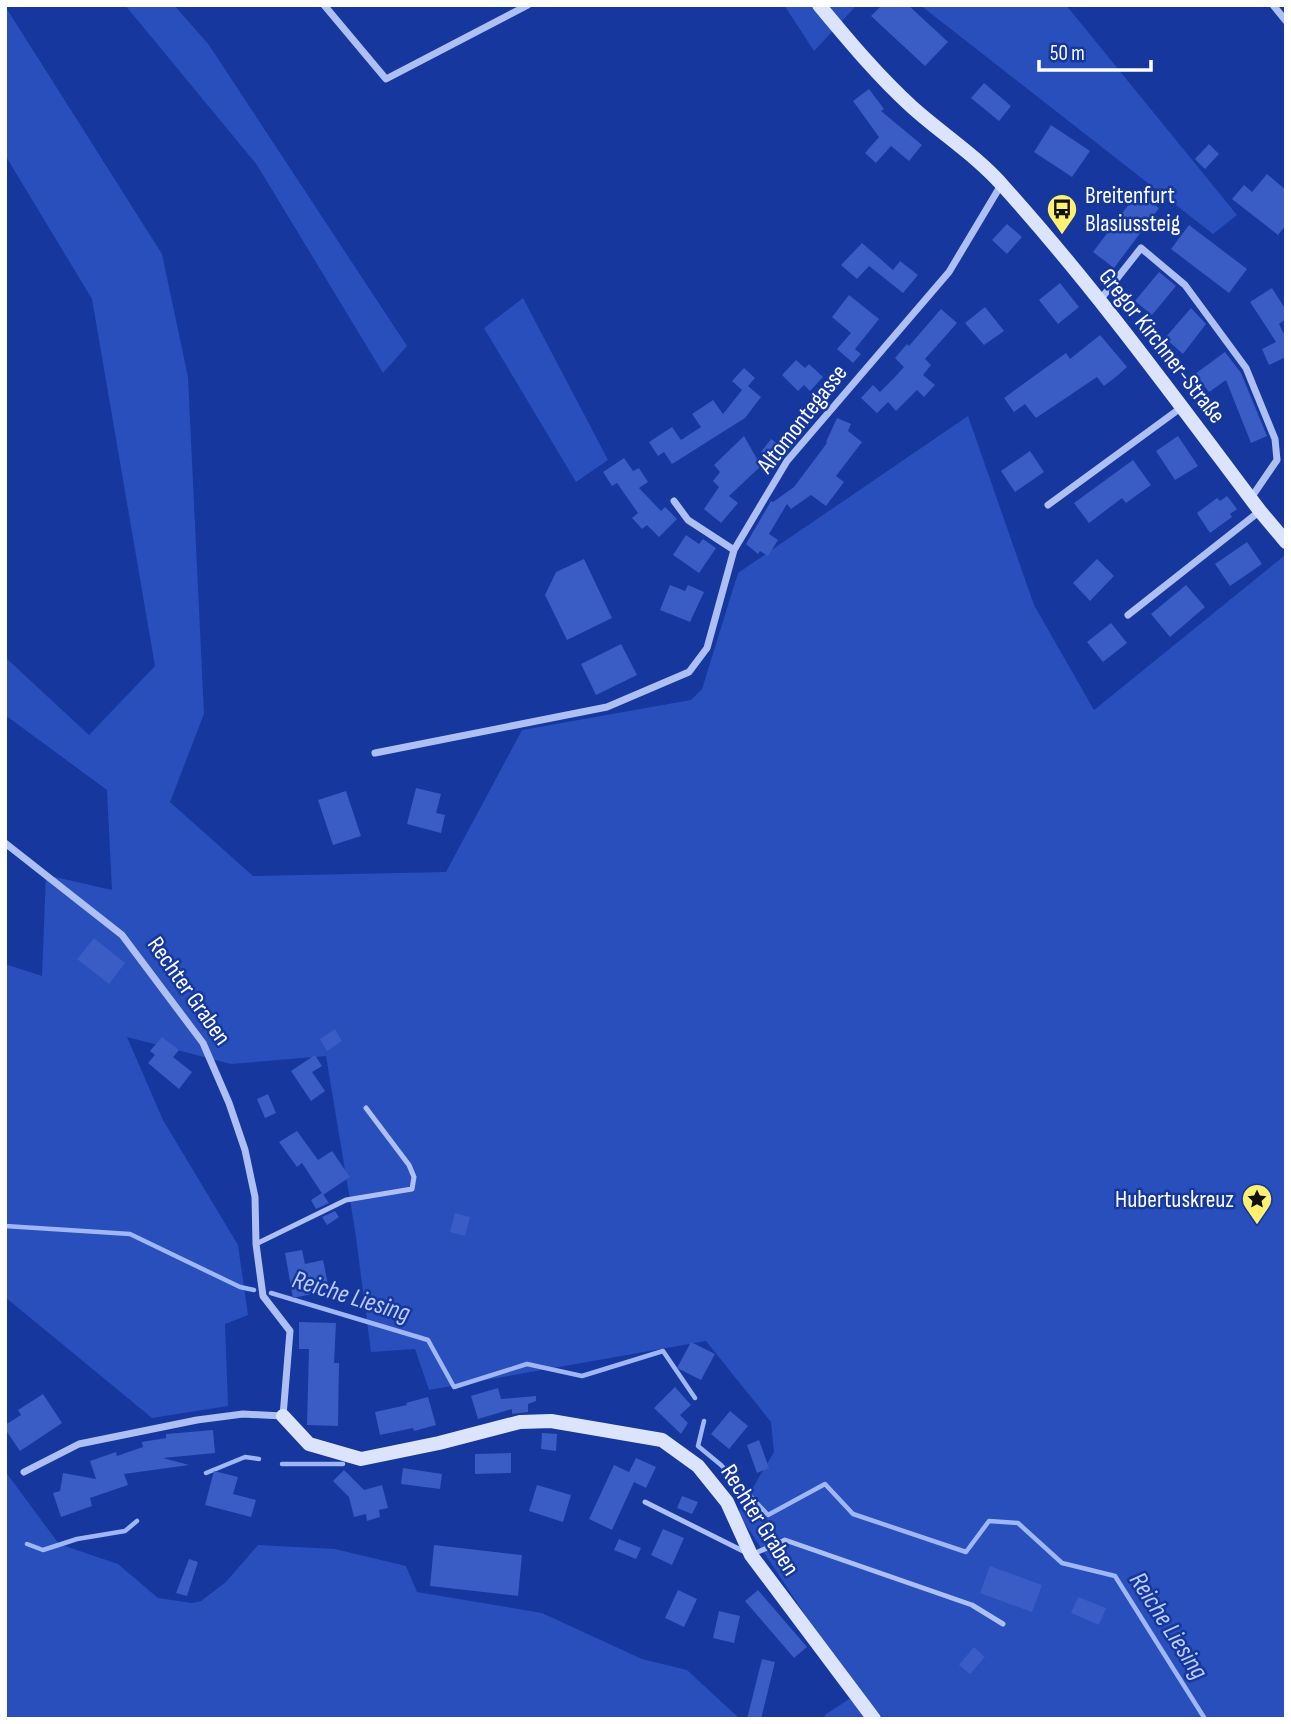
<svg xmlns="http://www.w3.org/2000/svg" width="1291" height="1724" font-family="'Sofia Sans Condensed',sans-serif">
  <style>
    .green { fill: #284fbc }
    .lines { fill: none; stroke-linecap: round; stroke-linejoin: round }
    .stream { stroke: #9fb7f6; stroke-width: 4.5 }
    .building { fill: #395dc4 }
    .lane { stroke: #adbff3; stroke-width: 5 }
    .street { stroke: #adbff3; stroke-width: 7 }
    .secondary { stroke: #dce4fd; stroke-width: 14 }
    .labels { text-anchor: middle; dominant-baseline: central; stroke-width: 5; stroke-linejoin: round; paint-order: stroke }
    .poi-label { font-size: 24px; fill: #fff; stroke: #15379e; text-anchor: start }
    .street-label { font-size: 24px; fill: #fff; stroke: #15379e }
    .water-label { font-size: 26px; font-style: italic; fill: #bacbfa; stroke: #15379e }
  </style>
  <rect width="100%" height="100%" fill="#15379e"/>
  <path class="green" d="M125,5H174L209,45L407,346L383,373L257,165Z
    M784,5H857L814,51Z
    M920,5H1066L1237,215L1213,234Z
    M5,6L162,254L188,377L204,714L170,802L253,876L446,872L522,730L691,700L702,689L738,573L968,416L1034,605L1094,710L1284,556L1286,558V1719H823L826,1714L857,1694L738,1513L774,1452L771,1422L706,1341L429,1390L415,1349L371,1352L355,1230L326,1056L231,1064L127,1037L163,1120L238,1245L248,1315L225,1324L228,1406L152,1418L5,1297V964L42,976L46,875L112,890L107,790L5,715V657L89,735L155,666L92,299L5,155Z
    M523,298L608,460L576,482L484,328Z
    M5,1471L59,1544L118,1564L158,1598L192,1603L201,1601L226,1582L258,1545L335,1549L406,1566L417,1592L542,1613L642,1659L687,1670L740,1719H5Z"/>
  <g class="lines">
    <path class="stream" d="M5,1226L130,1234L240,1287L254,1290
      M271,1293L428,1340L454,1387L527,1364L582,1376L663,1351L695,1398
      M704,1421L698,1446L721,1465L768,1515L825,1484L853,1514L966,1552L989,1521L1018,1523L1062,1563L1115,1576L1205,1719
      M282,1464H343
      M206,1473L245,1457L259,1459
      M27,1544L43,1550L77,1539L125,1531L137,1521"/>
  </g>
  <path class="building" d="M882,5H908L948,42L925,66L871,16Z
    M984,83L1011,106L999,121L971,98Z
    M869,89L884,109L881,111L922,145L909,161L891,146L876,163L865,153L879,137L853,101Z
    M1051,125L1090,151L1072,177L1034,152Z
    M1209,144L1219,154L1205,169L1195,159Z
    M1267,174L1286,190V225L1278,235L1232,199L1244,185L1252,192Z
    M1138,192L1159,208L1114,268L1093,252Z
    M1007,224L1022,237L1007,254L992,240Z
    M1189,225L1247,269L1229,293L1171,249Z
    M862,243L893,270L900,261L918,275L903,293L869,266L857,279L841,265Z
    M1159,272L1176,286L1152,315L1135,301Z
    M1060,283L1079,307L1058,324L1039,300Z
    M1272,288L1286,310V319L1279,324L1286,338V357L1269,365L1262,349L1276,342L1250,302Z
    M849,295L879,319L855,349L861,354L853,363L837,349L851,333L832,317Z
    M985,307L1004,331L984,345L965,323Z
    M1191,308L1206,324L1183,354L1165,338Z
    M941,309L957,323L925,359L931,365L923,375L935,385L924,397L917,390L896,411L888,402L877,413L861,398L873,385L880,392L894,378L904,367L895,358L907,344L909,346Z
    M1100,335L1127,367L1118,375L1104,386L1097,377L1036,418L1025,404L1014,412L1004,398L1066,353L1070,359Z
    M1225,352L1241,373L1267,436L1251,443L1226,380L1209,392L1195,374Z
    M796,360L805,368L809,364L823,377L810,391L804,385L798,391L782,375Z
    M744,368L755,378L748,386L761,397L745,418L672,464L664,452L658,456L649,442L672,427L681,440L701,427L692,414L713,400L723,414L742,390L732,381Z
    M837,418L851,424L848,431L862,442L836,476L844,482L826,506L811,495L791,509L787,504L769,534L778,540L768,556L760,551L758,554L746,544L771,501L773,502L794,487L827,443L826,442Z
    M744,436L761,466L729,496L738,503L721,523L704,509L719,487L713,481L720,472L714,465Z
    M1178,436L1198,466L1175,480L1156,451Z
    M771,439L784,449L774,462L761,452Z
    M1030,451L1044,472L1015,492L1001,471Z
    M624,458L633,471L639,468L648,482L639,488L661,511L665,507L677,519L659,537L647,525L642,529L632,518L638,513L617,483L612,486L603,472Z
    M1133,460L1151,485L1126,503L1122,498L1089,523L1074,503Z
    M1227,496L1237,509L1230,514L1232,517L1210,533L1197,513L1217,498L1220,501Z
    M686,535L699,544L703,539L716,548L699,573L673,555Z
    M1247,542L1262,564L1230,586L1215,564Z
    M584,559L612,618L567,640L545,595L556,572Z
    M1097,559L1114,576L1090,601L1073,583Z
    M670,585L685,591L688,585L704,592L690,622L660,610Z
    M1186,585L1205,607L1170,637L1151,614Z
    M1111,623L1127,643L1103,662L1087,642Z
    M621,644L637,675L596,695L581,664Z
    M416,788L441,794L436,813L445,815L441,833L407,824Z
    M346,791L361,836L333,845L318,800Z
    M94,938L125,963L109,984L77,959Z
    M335,1029L342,1041L327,1051L320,1039Z
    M162,1037L179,1050L173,1057L192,1072L179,1089L148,1063L155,1055L150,1051Z
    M315,1055L322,1066L312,1072L325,1091L311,1101L291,1071Z
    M268,1094L276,1113L265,1118L257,1099Z
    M297,1131L318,1160L332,1151L350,1177L323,1195L302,1163L297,1167L279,1142Z
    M322,1193L329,1203L316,1209L311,1200Z
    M335,1211L339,1217L327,1225L322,1217Z
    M455,1213L470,1217L465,1236L450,1232Z
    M302,1250L305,1264L323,1260L328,1284L316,1286L317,1293L293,1298L285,1253Z
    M299,1322L336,1323L334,1363H339L338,1426L307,1425L309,1349H299Z
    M691,1342L715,1354L701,1380L677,1368Z
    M675,1387L691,1405L680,1415L688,1423L681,1434L654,1408Z
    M498,1388L501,1399L536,1396V1401L528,1404V1412L512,1414V1409L478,1419L471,1396Z
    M43,1394L62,1423L20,1451L5,1429V1425L21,1415L18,1410Z
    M428,1397L436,1425L414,1431L413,1428L380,1435L375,1412L407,1405L406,1403Z
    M730,1411L748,1426L729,1449L711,1434Z
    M213,1430L215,1453L163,1458L189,1465L124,1474L128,1485L90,1498L92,1506L61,1517L53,1493L60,1491L63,1473L96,1479L90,1461L116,1452L117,1456L143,1447L142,1442L166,1438V1434Z
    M542,1433L557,1434L556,1451L541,1449Z
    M759,1440L769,1468L757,1473L747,1445Z
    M511,1453V1473L475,1474V1454Z
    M636,1458L656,1467L646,1488L634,1482L612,1530L589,1519L614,1465L629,1472Z
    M403,1468L442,1474L440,1489L401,1484Z
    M344,1470L364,1490L382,1485L388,1508L379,1510L380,1517L367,1521L366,1514L354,1517L349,1497L333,1481Z
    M214,1471L238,1477L233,1494L256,1500L251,1517L205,1505Z
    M537,1485L571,1495L563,1522L529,1511Z
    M682,1496L698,1502L692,1514L677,1508Z
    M663,1529L684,1538L672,1565L651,1555Z
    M619,1539L641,1548L636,1559L614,1550Z
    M434,1545L522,1555L518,1596L430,1586Z
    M189,1559L198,1562L187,1596L176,1593Z
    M990,1566L1042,1585L1032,1612L980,1593Z
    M678,1590L697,1599L684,1627L665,1618Z
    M758,1590L807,1647L794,1658L745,1601Z
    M1078,1597L1106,1608L1099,1625L1071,1613Z
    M719,1611L740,1616L734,1643L713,1638Z
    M974,1647L985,1657L970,1674L959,1665Z
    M762,1659L775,1662L761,1719H747Z"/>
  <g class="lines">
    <path class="lane" d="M256,1244L346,1200L412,1189L414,1177L409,1165L366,1108
      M645,1502L751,1555L785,1540L972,1605L1003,1624"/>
    <path class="street" d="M324,5L386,79L528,5
      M1273,5L1286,21
      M1100,300L1141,248L1185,285L1246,368L1275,439L1277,460L1251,498
      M674,501L688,520L734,550
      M1048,505L1182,407
      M1128,615L1260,511
      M375,753L607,707L689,672L707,648L734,550L787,461L949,272L1001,185
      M5,843L122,935L203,1043L229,1103L245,1150L255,1197L256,1244L263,1296L290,1331L283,1416L243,1414L197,1420L79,1444L24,1472"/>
    <path class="secondary" d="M819,5C848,40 878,76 912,107C942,134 977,156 1004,187C1096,289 1177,401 1260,511L1286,542
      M283,1416L309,1444L361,1459L439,1443L520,1422L551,1421L662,1440L698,1466L727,1502L751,1555L874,1719"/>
  </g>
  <defs>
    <g id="bus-pin" transform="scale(1.575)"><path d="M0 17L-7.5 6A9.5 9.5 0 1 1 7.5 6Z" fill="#fff06f" stroke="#15379e"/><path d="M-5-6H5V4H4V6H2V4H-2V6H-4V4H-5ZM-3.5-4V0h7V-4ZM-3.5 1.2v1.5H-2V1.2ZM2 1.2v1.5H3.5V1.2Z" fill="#111"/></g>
    <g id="sight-pin" transform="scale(1.575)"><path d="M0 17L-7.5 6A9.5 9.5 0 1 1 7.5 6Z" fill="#fff06f" stroke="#15379e"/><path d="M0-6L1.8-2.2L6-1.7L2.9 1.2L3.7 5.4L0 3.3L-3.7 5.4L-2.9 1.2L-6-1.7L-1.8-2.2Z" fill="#111"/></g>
  </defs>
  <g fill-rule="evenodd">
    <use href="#bus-pin" x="1062" y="209"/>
    <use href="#sight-pin" x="1257" y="1199"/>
  </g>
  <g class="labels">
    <g class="poi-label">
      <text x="1085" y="195">Breitenfurt<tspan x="1085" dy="28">Blasiussteig</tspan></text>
      <text x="1234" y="1199" text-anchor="end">Hubertuskreuz</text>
    </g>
    <g class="street-label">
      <text transform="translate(1162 346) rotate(52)">Gregor Kirchner-Straße</text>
      <text transform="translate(802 419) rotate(-52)">Altomontegasse</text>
      <text transform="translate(189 991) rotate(55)">Rechter Graben</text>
      <text transform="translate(760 1520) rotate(58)">Rechter Graben</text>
    </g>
    <g class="water-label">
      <text transform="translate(351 1297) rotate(17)">Reiche Liesing</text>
      <text transform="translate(1168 1626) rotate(57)">Reiche Liesing</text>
    </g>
  </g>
  <rect width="1291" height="1724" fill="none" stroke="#ffffff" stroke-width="14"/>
  <path d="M1039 60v10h112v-10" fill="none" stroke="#ffffff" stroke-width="3.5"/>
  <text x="1050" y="60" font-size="21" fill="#ffffff" stroke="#15379e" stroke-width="5" paint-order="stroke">50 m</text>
</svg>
